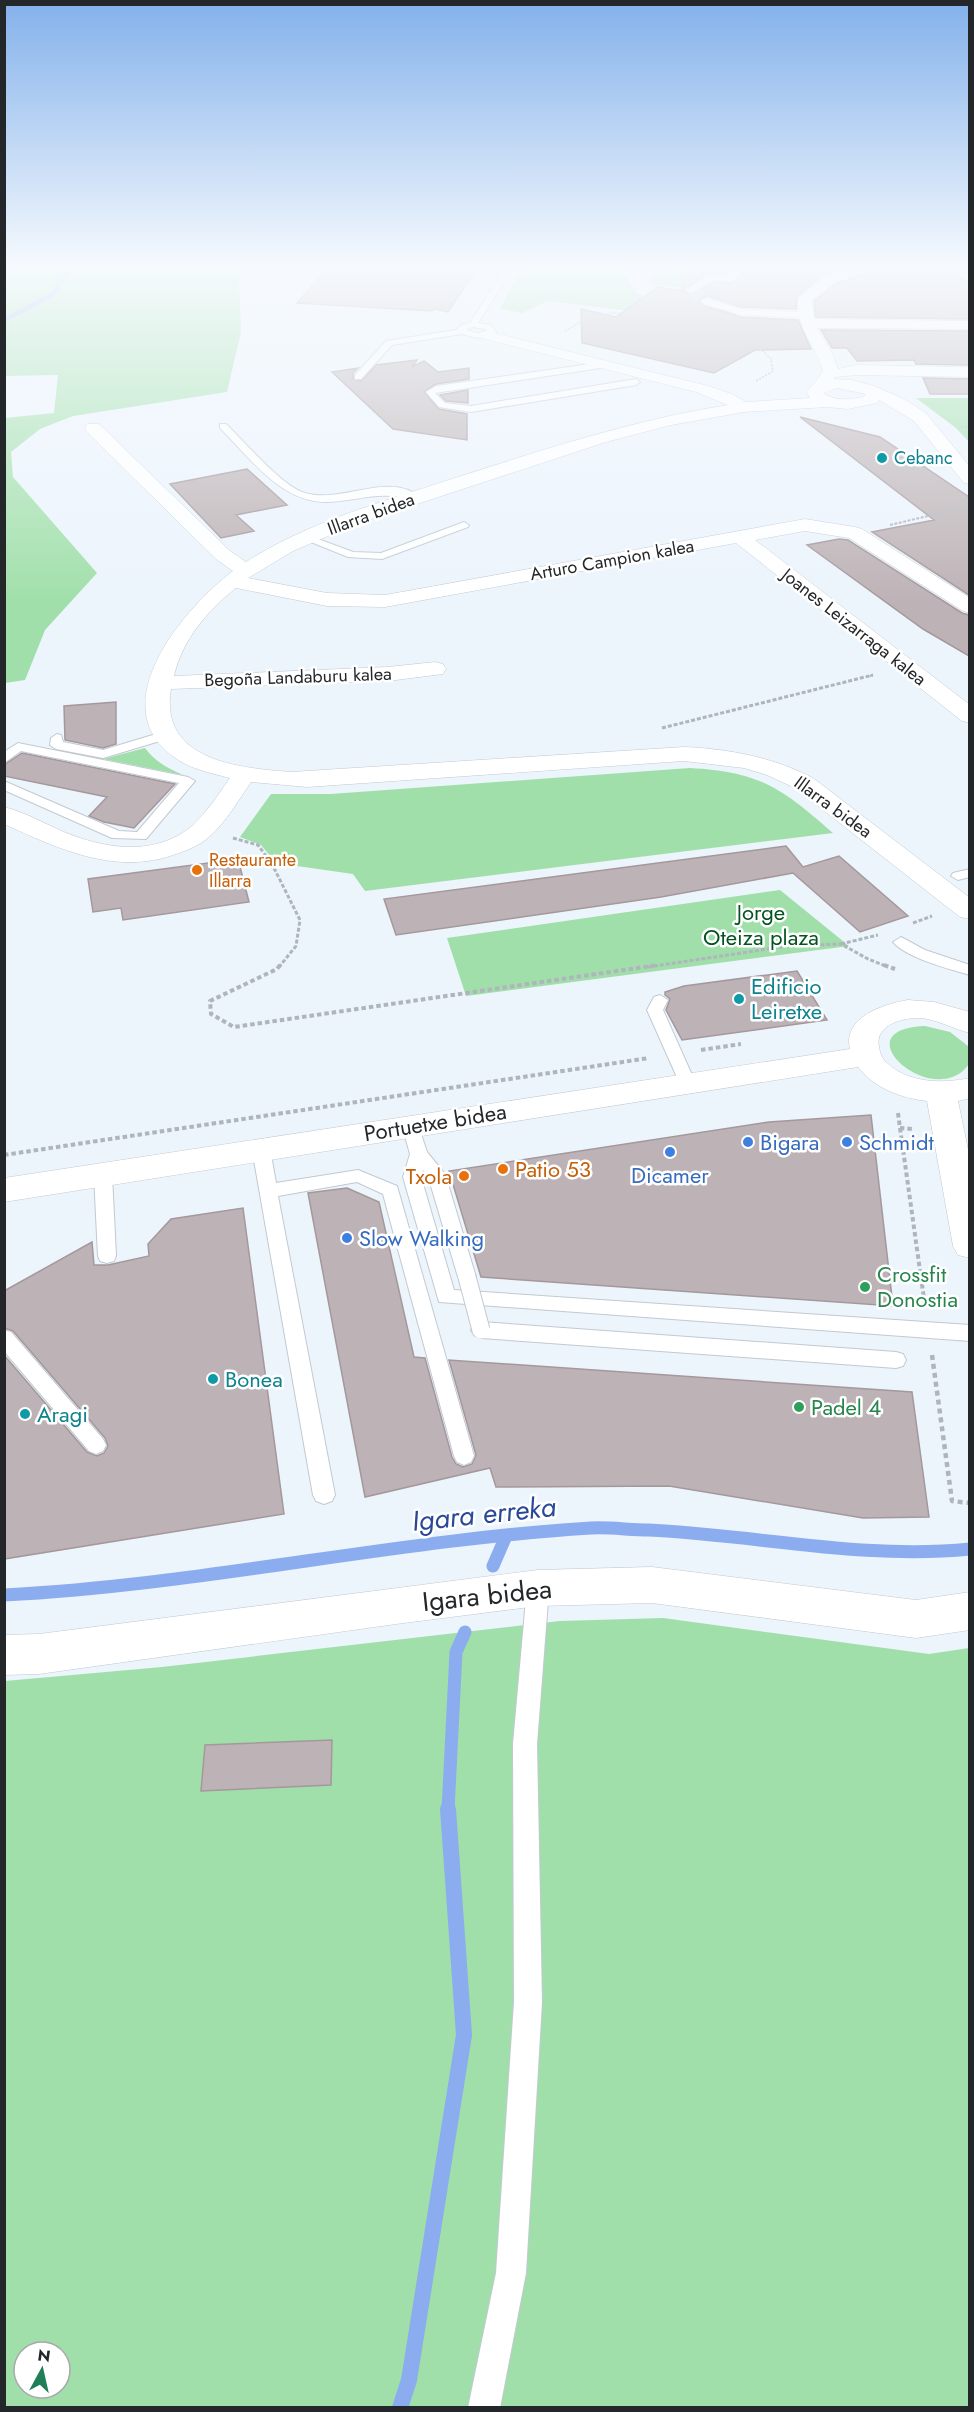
<svg xmlns="http://www.w3.org/2000/svg" width="974" height="2412" font-family="Jost,sans-serif">
  <style>
    .green { fill: #a0dfa9; fill-rule: evenodd }
    .lines { fill: none; stroke-linecap: round; stroke-linejoin: round }
    .stream-far2 { stroke: #8cacf0; stroke-width: 4.5 }
    .stream-far1 { stroke: #8cacf0; stroke-width: 13 }
    .stream { stroke: #8cacf0; stroke-width: 16 }
    .building { fill: #bdb2b5; stroke: #a4989c; stroke-width: 1.5 }
    .pedestrian-tunnel { stroke: #c4cbd2; stroke-width: 12; stroke-dasharray: 12 6; stroke-linecap: butt }
    .service-casing { stroke: #c2c9d1; stroke-width: 2 }
    .pedestrian-casing { stroke: #c2c9d1; stroke-width: 1 }
    .minor-casing { stroke: #c2c9d1; stroke-width: 1 }
    .path-far4 { stroke: #afb5bc; stroke-width: 1.5; stroke-dasharray: 2 1.5; stroke-linecap: butt }
    .path-far3 { stroke: #afb5bc; stroke-width: 2; stroke-dasharray: 3 1.5; stroke-linecap: butt }
    .path-far2 { stroke: #afb5bc; stroke-width: 3; stroke-dasharray: 4 2; stroke-linecap: butt }
    .path-far1 { stroke: #afb5bc; stroke-width: 4; stroke-dasharray: 4.5 3; stroke-linecap: butt }
    .path { stroke: #afb5bc; stroke-width: 4.5; stroke-dasharray: 5 4; stroke-linecap: butt }
    .service { fill: #fff; fill-rule: evenodd }
    .pedestrian { fill: #fff; fill-rule: evenodd }
    .minor { fill: #fff; fill-rule: evenodd }
    .service-bridge-casing { stroke: #c2c9d1; stroke-width: 19; stroke-linecap: butt }
    .service-bridge { stroke: #fff; stroke-width: 17 }
    .culture-dot { fill: #0f9aa8; stroke: #fff; stroke-width: 2 }
    .food-dot { fill: #e8710a; stroke: #fff; stroke-width: 2 }
    .shop-dot { fill: #3f7fe0; stroke: #fff; stroke-width: 2 }
    .leisure-dot { fill: #2e9e5b; stroke: #fff; stroke-width: 2 }
    .labels { text-anchor: middle; dominant-baseline: central; stroke-width: 5; stroke-linejoin: round; paint-order: stroke }
    .far-culture-label { font-size: 18px; fill: #0d838f; stroke: #fff; text-anchor: start }
    .far-street-label { font-size: 18px; fill: #24272a; stroke: #fff }
    .far-food-label { font-size: 18px; fill: #c56008; stroke: #fff; text-anchor: start }
    .park-label { font-size: 22px; fill: #03521f; stroke: #fff }
    .culture-label { font-size: 22px; fill: #0d838f; stroke: #fff; text-anchor: start }
    .street-label { font-size: 22px; fill: #24272a; stroke: #fff }
    .shop-label { font-size: 22px; fill: #366cbe; stroke: #fff; text-anchor: start }
    .food-label { font-size: 22px; fill: #c56008; stroke: #fff; text-anchor: start }
    .leisure-label { font-size: 22px; fill: #27864d; stroke: #fff; text-anchor: start }
    .near-street-label { font-size: 27px; fill: #24272a; stroke: #fff }
    .near-water-label { font-size: 28px; font-style: italic; fill: #294897; stroke: #fff }
  </style>
  <rect width="100%" height="100%" fill="#ecf4fc"/>
  <path class="green" d="M4,268H247L239,277L241,332L227,392L73,416L40,429L11,452L13,477L97,573L45,630L25,680L5,683V418L54,413L58,375L5,376Z
    M522,268H621L637,294L734,312L762,346L672,316L547,301L523,313L500,309Z
    M667,268L712,275L691,288L653,285L647,281Z
    M916,398H969V442L956,428Z
    M145,748C155,762 168,768 183,775L103,759Z
    M690,768C761,772 781,788 833,833L365,891L353,874L276,863L261,845L240,837L271,794H331Z
    M780,890L849,946L466,996L447,938Z
    M925,1026L950,1032L968,1046L969,1064C935,1113 838,1029 925,1026Z
    M663,1618L929,1654L969,1648V2407L5,2408V1681L162,1667L560,1621ZM24,2352H60V2388H24Z"/>
  <g class="lines">
    <path class="stream-far2" d="M4,320L52,295L68,268"/>
    <path class="stream-far1" d="M493,1566L506,1536
      M4,1595C201,1585 394,1540 591,1528C610,1527 630,1530 649,1530C756,1535 863,1560 970,1549
      M448,1810L456,1652L465,1632"/>
    <path class="stream" d="M400,2408L409,2380L464,2035L448,1809"/>
  </g>
  <path class="building" d="M328,268H477L448,312L434,309L432,311L297,303Z
    M685,268H733L724,274L707,273L685,288V292L692,295L715,282L732,283L750,268H843L824,274L797,297L796,309L741,307L707,296L699,300L701,305L740,317L798,320L811,349L755,350L714,373L582,343L581,309L616,317L658,287L682,291Z
    M872,268H943L969,282V319L816,317L814,301L836,284L869,273Z
    M821,330L969,331V365L916,364L914,360L857,361L847,348H832Z
    M417,360L412,367L424,361L438,372L469,368V379L436,384L424,392L439,409L467,414V440L393,429L332,372L358,368L353,373V379L361,381L376,365Z
    M923,378L969,379V394H930Z
    M468,390V403L446,401L440,395Z
    M800,417L880,437L969,497V595L872,532L934,520Z
    M247,469L287,505L236,515L254,531L221,538L170,484Z
    M839,539L848,540L962,613L969,615V656L923,629L807,545Z
    M116,702V744L103,748L65,740L64,706Z
    M22,753L175,784L134,828L104,822L89,816L107,797L4,776V765Z
    M786,846L803,867L839,856L908,916L860,932L793,873L661,897L396,935L384,899Z
    M238,859L249,902L123,920L121,908L93,912L88,879Z
    M797,971L827,1020L682,1040L666,1010L670,999L665,995V992L684,986Z
    M871,1115L893,1306L481,1277L449,1171L769,1122Z
    M347,1188L379,1202L414,1357L425,1358L452,1457L456,1464L463,1467L472,1464L476,1455L449,1360L912,1392L929,1517L863,1518L669,1486L496,1487L490,1468L365,1497L308,1193Z
    M243,1208L284,1514L4,1559V1355L87,1452L97,1456L104,1453L108,1446L105,1438L13,1331L4,1328V1291L92,1242L94,1265H108L149,1256L148,1244L171,1219Z
    M332,1740L331,1785L201,1791L205,1745Z"/>
  <g class="lines">
    <path class="pedestrian-tunnel" d="M691,290L706,301"/>
    <g class="service-casing">
      <path id="service" d="M505,268H513L478,323L491,325L496,332L495,334L477,338L462,334L392,345L361,379H355V375L386,341L456,330L461,325L470,323ZM473,327L485,329L487,331L477,333L466,330Z
        M604,362L608,365L607,367L435,393L445,403L471,406L636,379L640,382L636,385L471,412L439,407L426,392L436,386Z
        M220,424H226C245,442 279,483 302,492C339,506 388,470 420,497L415,500C376,490 364,500 328,502C281,503 250,458 220,428Z
        M464,522L469,525L468,527L382,559L348,557L301,538L310,536L353,552L381,553Z
        M166,731L172,735L170,738L103,758L56,749L50,745L51,738L57,734L61,735L63,742L103,750Z
        M18,743L188,777L195,781L146,839L112,838L4,790V781L119,831L137,832L179,783L21,751L4,763V752Z
        M970,869V877L958,880L951,876L953,873Z
        M901,937L925,950L970,965V975C949,969 907,958 893,942Z
        M660,995L668,1000L663,1010L696,1084L694,1088H682L680,1084L647,1010L654,997Z
        M411,1120L417,1122L427,1152L445,1174L476,1277L474,1282L467,1284L460,1282L458,1277L428,1176L423,1170L421,1177L454,1290L970,1325V1341L439,1302L403,1177L410,1154L402,1126L405,1122Z
        M261,1143L267,1145L270,1149L276,1183L358,1170L397,1186L474,1456L471,1462L464,1465L457,1462L454,1456L383,1194L357,1182L278,1196L335,1495L332,1501L324,1504L316,1501L313,1495L252,1149L255,1145Z
        M103,1169L109,1171L112,1175L116,1256L114,1261L107,1263L100,1261L98,1256L94,1175L97,1171Z
        M481,1322L896,1352L903,1354L906,1360L903,1366L896,1368L481,1338L474,1335L471,1330L474,1325Z
        M4,1330L11,1332L103,1439L106,1445L103,1451L96,1454L89,1451L4,1351Z
        M538,1578L546,1581L549,1588L537,1744L542,2002L526,2273L500,2408H468L496,2273L514,2002L513,1744L527,1588L530,1581Z"/>
    </g>
    <g class="pedestrian-casing">
      <path id="pedestrian" d="M736,268H748L731,281L714,280L691,293L686,290L708,275L725,276Z
        M706,298L741,309L804,312L810,315L804,318L741,315L702,303L701,301Z"/>
    </g>
    <g class="minor-casing">
      <path id="minor" d="M850,268H870L868,271L835,282L812,300L814,319L970,321V329L817,328L832,353L838,369L856,365L970,367V377L856,375L835,377L833,379L852,380L874,386L904,399L926,413L970,467V484L964,483L914,421L879,400L877,403L848,409L827,407L744,412L671,425L606,442L356,524L293,551L248,578L327,593L385,595L805,519L855,527L862,529L970,598V613L963,611L849,538L805,531L755,540L970,705V723L962,721L736,543L385,607L327,606L236,588C208,610 182,640 174,676L388,667L435,662L443,664L446,669L443,674L388,681L171,689C159,761 239,768 291,772L684,747C729,749 772,757 813,778L970,898V919L960,917L795,788L767,775L744,768L684,761L307,787L251,782C238,801 226,822 209,837C200,845 188,850 176,854C116,876 59,849 4,824V807C25,812 45,824 64,832C105,849 155,857 192,826C207,812 218,795 230,778C211,773 190,769 174,757C101,705 185,607 233,571L216,559L87,432L85,428L87,424H99L230,551L246,562C308,522 382,502 452,479C542,450 633,420 728,405L696,392L481,338L479,335L481,332L486,331L708,386L732,394L746,402L810,398L806,391L814,384L823,371C816,345 795,327 798,299L825,276ZM837,388L866,394L863,397C849,400 834,401 823,393Z
        M957,268H970V274Z
        M908,1000L934,1002L970,1012V1033C953,1029 939,1020 921,1018C905,1017 874,1024 879,1047C880,1053 882,1059 887,1063C908,1083 942,1084 970,1078V1098L958,1101L970,1159V1258L958,1255L953,1246L927,1101C901,1098 874,1088 858,1067L4,1202V1178L850,1049C842,1017 884,1004 908,1000Z
        M652,1567L916,1600L970,1592V1630L916,1638L652,1603L538,1606L396,1624L39,1674L4,1675V1635L39,1634L538,1570Z"/>
    </g>
    <path class="path-far4" d="M565,331C576,325 587,317 599,315C641,305 720,337 762,350L771,359L773,371L756,381
      M617,344L660,321
      M672,359L712,335
      M961,427H970"/>
    <path class="path-far3" d="M890,525L970,506
      M870,676L873,675"/>
    <path class="path-far2" d="M662,728L873,675
      M233,838L258,845L272,864L300,920L296,946L279,967
      M913,923L932,916
      M841,944L878,935
      M648,967L788,946L841,944L868,959L888,967"/>
    <path class="path-far1" d="M280,965L277,969L210,1001L211,1014L234,1027L658,965
      M884,965L895,969
      M701,1050L741,1044
      M898,1113L900,1128L913,1129
      M900,1128L925,1306
      M4,1155L649,1058"/>
    <path class="path" d="M932,1355L952,1501L970,1503"/>
    <use href="#service" class="service"/>
    <use href="#pedestrian" class="pedestrian"/>
    <use href="#minor" class="minor"/>
    <g class="service-bridge-casing">
      <path id="service-bridge" d="M467,1277L481,1330"/>
    </g>
    <use href="#service-bridge" class="service-bridge"/>
  </g>
  <linearGradient id="sky" x2="0" y2="1"><stop stop-color="#83b1eb"/><stop offset="0.44" stop-color="#f6fafe"/><stop offset="1" stop-color="#f6fafe" stop-opacity="0"/></linearGradient>
  <rect width="974" height="605" fill="url(#sky)"/>
  <g class="culture-dot">
    <circle cx="882" cy="458" r="6"/>
    <circle cx="739" cy="999" r="6"/>
    <circle cx="213" cy="1379" r="6"/>
    <circle cx="25" cy="1414" r="6"/>
  </g>
  <g class="food-dot">
    <circle cx="197" cy="870" r="6"/>
    <circle cx="503" cy="1169" r="6"/>
    <circle cx="464" cy="1176" r="6"/>
  </g>
  <g class="shop-dot">
    <circle cx="748" cy="1142" r="6"/>
    <circle cx="847" cy="1142" r="6"/>
    <circle cx="670" cy="1152" r="6"/>
    <circle cx="347" cy="1238" r="6"/>
  </g>
  <g class="leisure-dot">
    <circle cx="865" cy="1287" r="6"/>
    <circle cx="799" cy="1407" r="6"/>
  </g>
  <g class="labels">
    <g class="far-culture-label">
      <text x="894" y="458">Cebanc</text>
    </g>
    <g class="far-street-label">
      <text transform="translate(371 514) rotate(-20)">Illarra bidea</text>
      <text transform="translate(612 560) rotate(-10)">Arturo Campion kalea</text>
      <text transform="translate(854 627) rotate(38)">Joanes Leizarraga kalea</text>
      <text transform="translate(298 677) rotate(-2)">Begoña Landaburu kalea</text>
      <text transform="translate(833 807) rotate(36)">Illarra bidea</text>
    </g>
    <g class="far-food-label">
      <text x="209" y="860">Restaurante<tspan x="209" dy="21">Illarra</tspan></text>
    </g>
    <g class="park-label">
      <text x="761" y="912">Jorge<tspan x="761" dy="25">Oteiza plaza</tspan></text>
    </g>
    <g class="culture-label">
      <text x="751" y="986">Edificio<tspan x="751" dy="25">Leiretxe</tspan></text>
      <text x="225" y="1379">Bonea</text>
      <text x="37" y="1414">Aragi</text>
    </g>
    <g class="street-label">
      <text transform="translate(435 1122) rotate(-9)">Portuetxe bidea</text>
    </g>
    <g class="shop-label">
      <text x="760" y="1142">Bigara</text>
      <text x="859" y="1142">Schmidt</text>
      <text x="670" y="1175" text-anchor="middle">Dicamer</text>
      <text x="359" y="1238">Slow Walking</text>
    </g>
    <g class="food-label">
      <text x="515" y="1169">Patio 53</text>
      <text x="452" y="1176" text-anchor="end">Txola</text>
    </g>
    <g class="leisure-label">
      <text x="877" y="1274">Crossfit<tspan x="877" dy="25">Donostia</tspan></text>
      <text x="811" y="1407">Padel 4</text>
    </g>
    <g class="near-street-label">
      <text transform="translate(487 1595) rotate(-6)">Igara bidea</text>
    </g>
    <g class="near-water-label">
      <text transform="translate(484 1514) rotate(-6)">Igara erreka</text>
    </g>
  </g>
  <rect width="974" height="2412" fill="none" stroke="#24272a" stroke-width="12"/>
  <g transform="translate(42 2370) rotate(8)"><circle r="28" fill="#ffffff" stroke="#a7a9aa" stroke-width="1.5"/>
  <path d="M0-4.5L10 22L0 15L-10 22Z" fill="#1f7f57"/>
  <text y="-9" font-size="16" font-weight="bold" text-anchor="middle" fill="#24272a">N</text>
  </g>
</svg>
